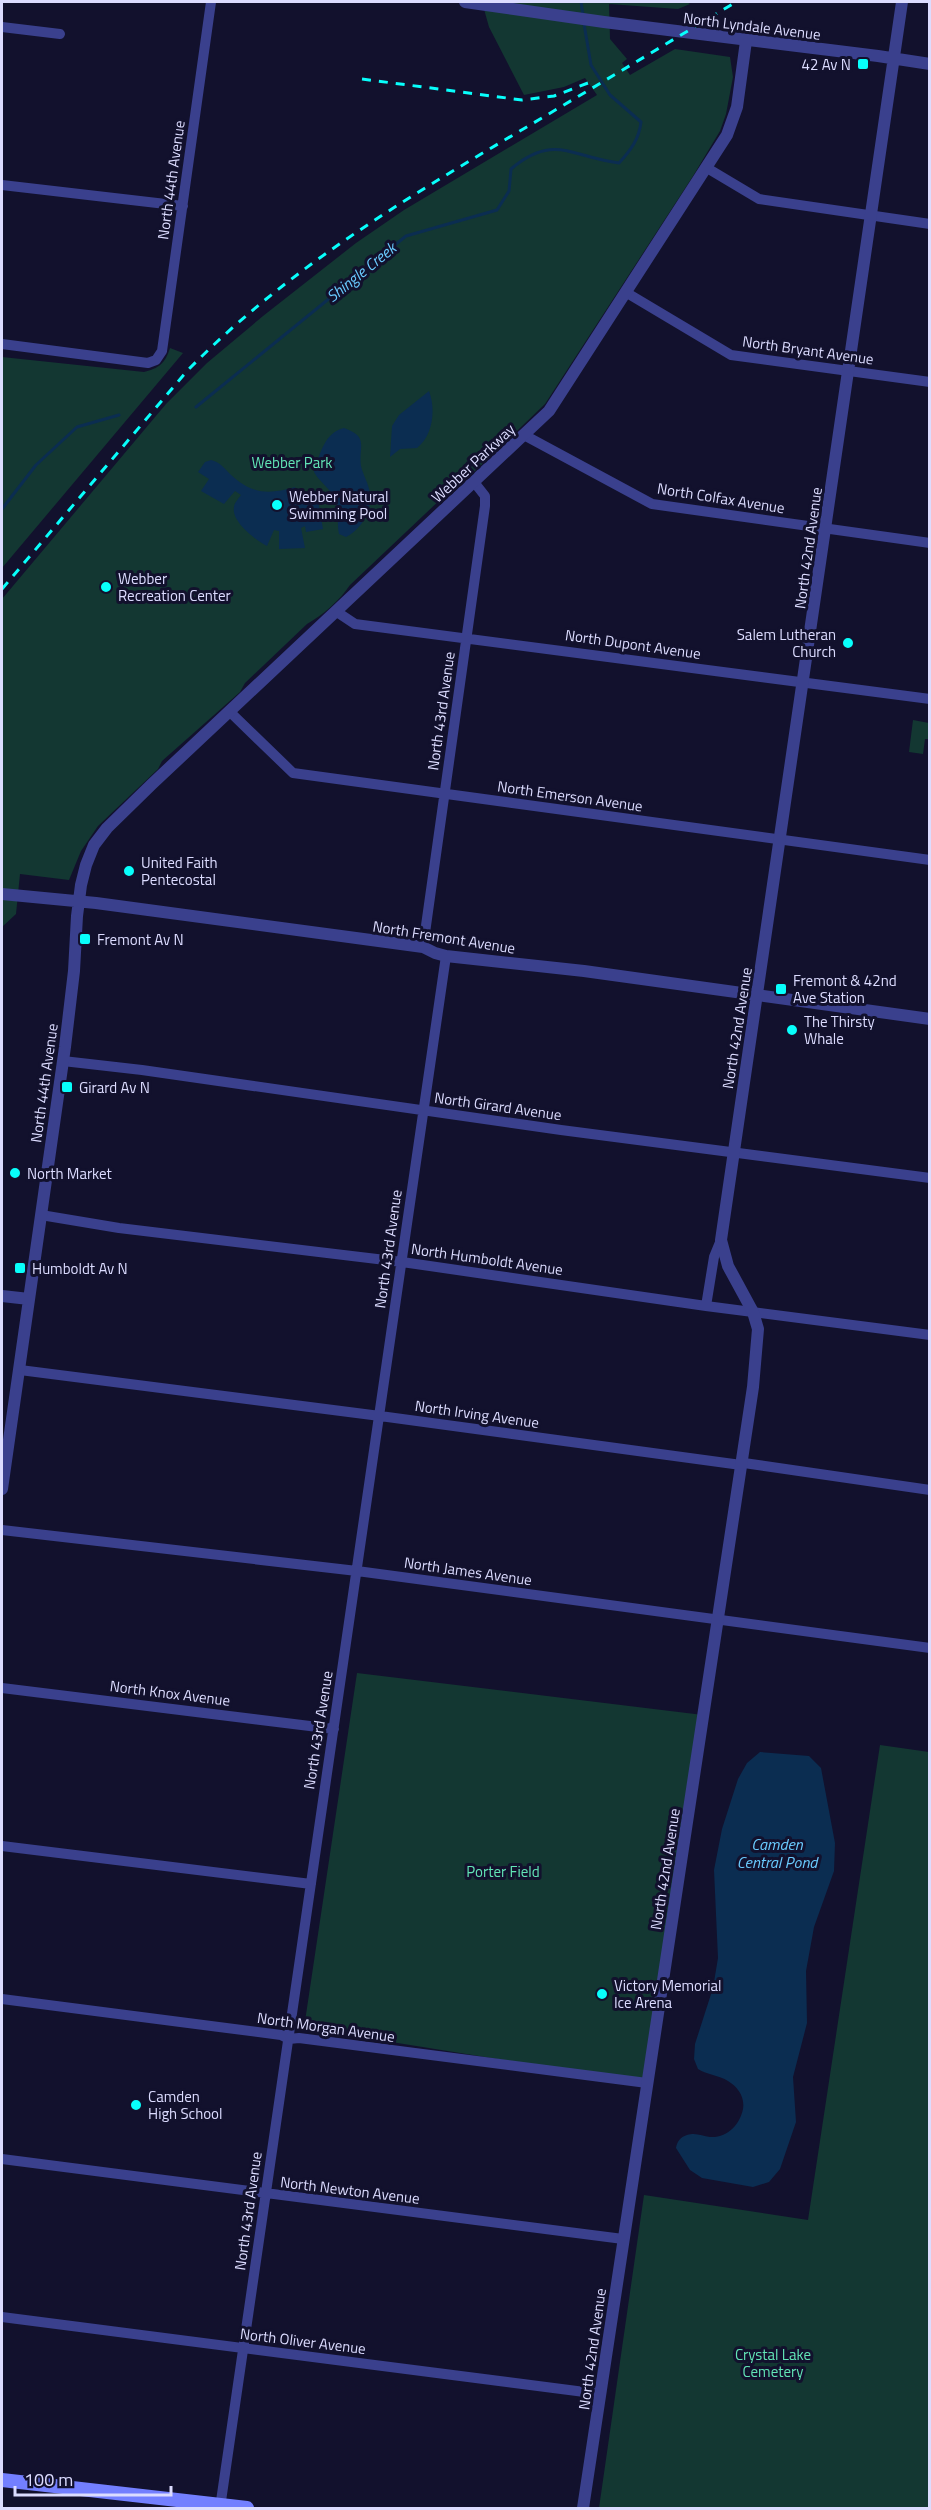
<svg xmlns="http://www.w3.org/2000/svg" width="931" height="2510" font-family="'Titillium Web',sans-serif">
  <style>
    .green { fill: #133732 }
    .water { fill: #0b2d51 }
    .lines { fill: none; stroke-linecap: round; stroke-linejoin: round }
    .stream { stroke: #0b2d51; stroke-width: 3 }
    .minor { stroke: #3a408d; stroke-width: 10 }
    .tertiary { stroke: #3a408d; stroke-width: 12 }
    .secondary { stroke: #737fff; stroke-width: 14 }
    .rail { stroke: #08fffc; stroke-width: 3; stroke-dasharray: 9 8; stroke-linecap: butt }
    .poi-dot { fill: #08fffc; stroke: #12112d; stroke-width: 2 }
    .labels { text-anchor: middle; dominant-baseline: central; stroke-width: 6; stroke-linejoin: round; paint-order: stroke }
    .street-label { font-size: 15px; fill: #dcdcff; stroke: #12112d }
    .poi-label { font-size: 15px; fill: #dcdcff; stroke: #12112d; text-anchor: start }
    .park-label { font-size: 15px; fill: #62e5b6; stroke: #12112d }
    .water-label { font-size: 16px; font-style: italic; fill: #6acbff; stroke: #12112d }
  </style>
  <rect width="100%" height="100%" fill="#12112d"/>
  <path class="green" d="M482,2H687L690,4L678,9L609,4L610,39L627,59L622,63L630,75L675,49L730,57L733,77L726,114L720,131L693,176L545,404L453,492L444,496L350,585C340,600 323,615 307,624L245,683L240,692L162,761L158,769L98,826L81,851L69,880L20,874L16,914L2,927V599L166,404L207,363L263,316L356,243L404,210L597,95L585,78L564,87L524,95L489,27Z
    M170,348L183,353L2,568V357L144,372C159,368 165,364 170,348Z
    M913,720L929,723V739H925L923,754L909,752Z
    M357,1673L703,1715L647,2083L304,2028Z
    M880,1745L929,1752V2508H599L644,2195L808,2220Z"/>
  <path class="water" d="M429,391C436,409 433,436 417,448L400,449L390,457L392,426L399,415Z
    M344,428C370,437 358,447 361,466C363,475 369,484 370,494C372,511 361,530 346,537L339,534C336,521 341,506 333,495C327,486 319,481 314,472C320,454 324,433 344,428Z
    M211,460C220,462 224,468 230,474C251,494 268,495 295,487L298,497L317,494L323,529L306,532L305,526L301,528L305,548L279,549V531L274,530L267,546C256,540 231,522 234,507C234,503 239,498 241,495L235,491L224,504L201,491L209,479L198,472L205,462Z
    M760,1752L809,1756L821,1768L835,1843L834,1871L814,1927L806,1971L807,2023L793,2077L796,2122L780,2169L769,2182L753,2187L702,2178L690,2170L676,2148C677,2142 680,2137 687,2135C696,2132 702,2136 710,2137C728,2138 740,2124 743,2109C745,2097 738,2087 728,2081C719,2075 707,2075 698,2069L694,2059L695,2044L713,1988L718,1958L714,1870L722,1829L738,1779L747,1763Z"/>
  <g class="lines">
    <path class="stream" d="M581,2L583,15
      M196,407L406,236L497,210L509,191L511,169C554,133 571,157 619,163C631,150 639,139 641,122L610,95L591,65L584,24
      M2,509L36,465L77,427L119,415"/>
    <path class="minor" d="M2,27L60,34
      M707,168L759,199L930,224
      M2,185L183,206
      M627,293L731,355L930,382
      M2,344L148,363L156,360L162,351L211,2
      M524,435L652,504L930,543
      M337,612L355,624L930,699
      M230,712L293,773L930,860
      M423,947L485,506V496L474,482
      M63,1061L142,1070L561,1130L930,1178
      M41,1215L119,1228L402,1262L706,1306L930,1335
      M706,1306L714,1257L721,1240
      M20,1370L380,1416L741,1465L744,1463L930,1490
      M2,1530L357,1571L930,1648
      M2,1688L334,1729
      M2,1846L311,1884
      M2,1999L281,2035L289,2039L299,2038L647,2083
      M2,2159L623,2239
      M2,2317L600,2394
      M220,2508L446,956"/>
    <path class="tertiary" d="M465,2L604,22L878,56L930,64
      M2,894L96,903L423,947L435,953L446,956L584,971L930,1019
      M2,1296L29,1299
      M2,1489L65,1047L74,971L77,916L81,885L86,865L94,845L107,828L152,784L549,411L727,135L737,107L746,41
      M583,2508L753,1387L758,1329L753,1312L728,1266L721,1240L902,2"/>
    <path class="secondary" d="M2,2480L247,2508"/>
    <path class="rail" d="M362,79L522,100L554,96L588,83
      M2,589L187,371C287,269 403,200 525,128C596,86 666,44 736,2"/>
  </g>
  <g class="poi-dot">
    <rect x="857" y="58" width="12" height="12" rx="3"/>
    <circle cx="277" cy="505" r="6"/>
    <circle cx="106" cy="587" r="6"/>
    <circle cx="848" cy="643" r="6"/>
    <circle cx="129" cy="871" r="6"/>
    <rect x="79" y="933" width="12" height="12" rx="3"/>
    <rect x="775" y="983" width="12" height="12" rx="3"/>
    <circle cx="792" cy="1030" r="6"/>
    <rect x="61" y="1081" width="12" height="12" rx="3"/>
    <circle cx="15" cy="1173" r="6"/>
    <rect x="14" y="1262" width="12" height="12" rx="3"/>
    <circle cx="602" cy="1994" r="6"/>
    <circle cx="136" cy="2105" r="6"/>
  </g>
  <g class="labels">
    <g class="street-label">
      <text transform="translate(752 26) rotate(7)">North Lyndale Avenue</text>
      <text transform="translate(171 180) rotate(-82)">North 44th Avenue</text>
      <text transform="translate(808 350) rotate(8)">North Bryant Avenue</text>
      <text transform="translate(473 463) rotate(-43)">Webber Parkway</text>
      <text transform="translate(721 498) rotate(9)">North Colfax Avenue</text>
      <text transform="translate(808 548) rotate(-82)">North 42nd Avenue</text>
      <text transform="translate(633 644) rotate(8)">North Dupont Avenue</text>
      <text transform="translate(441 711) rotate(-82)">North 43rd Avenue</text>
      <text transform="translate(570 796) rotate(8)">North Emerson Avenue</text>
      <text transform="translate(444 937) rotate(9)">North Fremont Avenue</text>
      <text transform="translate(737 1028) rotate(-81)">North 42nd Avenue</text>
      <text transform="translate(44 1083) rotate(-82)">North 44th Avenue</text>
      <text transform="translate(498 1106) rotate(8)">North Girard Avenue</text>
      <text transform="translate(388 1249) rotate(-82)">North 43rd Avenue</text>
      <text transform="translate(487 1259) rotate(8)">North Humboldt Avenue</text>
      <text transform="translate(477 1414) rotate(8)">North Irving Avenue</text>
      <text transform="translate(468 1571) rotate(8)">North James Avenue</text>
      <text transform="translate(170 1693) rotate(7)">North Knox Avenue</text>
      <text transform="translate(318 1730) rotate(-81)">North 43rd Avenue</text>
      <text transform="translate(665 1869) rotate(-81)">North 42nd Avenue</text>
      <text transform="translate(326 2027) rotate(8)">North Morgan Avenue</text>
      <text transform="translate(350 2190) rotate(7)">North Newton Avenue</text>
      <text transform="translate(248 2211) rotate(-82)">North 43rd Avenue</text>
      <text transform="translate(303 2341) rotate(7)">North Oliver Avenue</text>
      <text transform="translate(592 2349) rotate(-82)">North 42nd Avenue</text>
    </g>
    <g class="poi-label">
      <text x="851" y="64" text-anchor="end">42 Av N</text>
      <text x="289" y="496">Webber Natural<tspan x="289" dy="17">Swimming Pool</tspan></text>
      <text x="118" y="578">Webber<tspan x="118" dy="17">Recreation Center</tspan></text>
      <text x="836" y="634" text-anchor="end">Salem Lutheran<tspan x="836" dy="17">Church</tspan></text>
      <text x="141" y="862">United Faith<tspan x="141" dy="17">Pentecostal</tspan></text>
      <text x="97" y="939">Fremont Av N</text>
      <text x="793" y="980">Fremont &amp; 42nd<tspan x="793" dy="17">Ave Station</tspan></text>
      <text x="804" y="1021">The Thirsty<tspan x="804" dy="17">Whale</tspan></text>
      <text x="79" y="1087">Girard Av N</text>
      <text x="27" y="1173">North Market</text>
      <text x="32" y="1268">Humboldt Av N</text>
      <text x="614" y="1985">Victory Memorial<tspan x="614" dy="17">Ice Arena</tspan></text>
      <text x="148" y="2096">Camden<tspan x="148" dy="17">High School</tspan></text>
    </g>
    <g class="park-label">
      <text x="292" y="462">Webber Park</text>
      <text x="503" y="1871">Porter Field</text>
      <text x="773" y="2354">Crystal Lake<tspan x="773" dy="17">Cemetery</tspan></text>
    </g>
    <g class="water-label">
      <text transform="translate(361 272) rotate(-39)">Shingle Creek</text>
      <text x="777" y="1844">Camden<tspan x="777" dy="18">Central Pond</tspan></text>
    </g>
  </g>
  <rect width="931" height="2510" fill="none" stroke="#dcdcff" stroke-width="6"/>
  <path d="M15 2486v9h156v-9" fill="none" stroke="#dcdcff" stroke-width="3"/>
  <text x="24" y="2486" font-size="18" fill="#dcdcff" stroke="#12112d" stroke-width="4.5" paint-order="stroke">100 m</text>
</svg>
